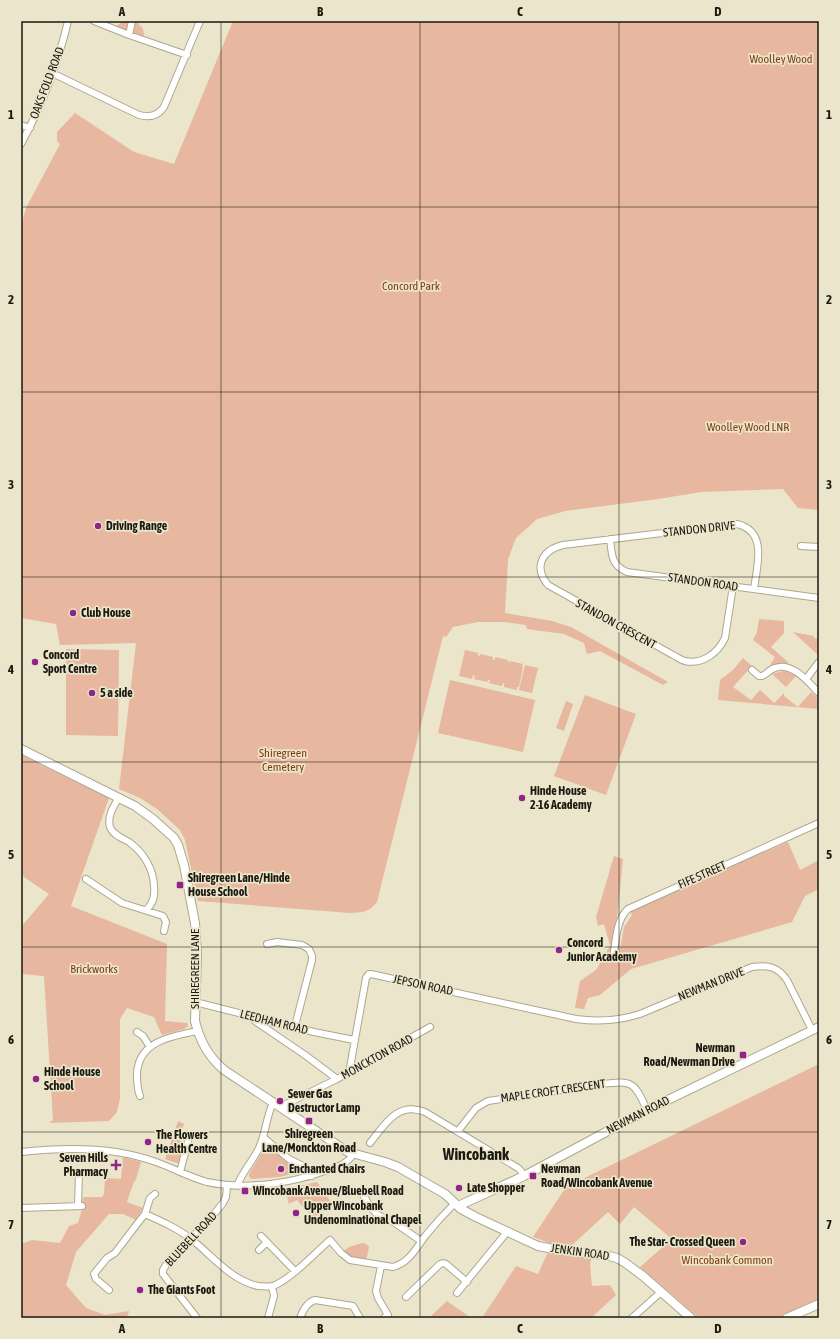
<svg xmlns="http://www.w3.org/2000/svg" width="840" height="1339" font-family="'Asap Condensed',sans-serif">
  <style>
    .green { fill: #e7b79f }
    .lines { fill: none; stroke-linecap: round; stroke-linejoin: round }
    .minor-casing { stroke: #aca88f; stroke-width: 8 }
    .tertiary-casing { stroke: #aca88f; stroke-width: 10 }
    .minor { stroke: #fff; stroke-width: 6 }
    .tertiary { stroke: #fff; stroke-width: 8 }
    .grid { fill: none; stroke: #1b1910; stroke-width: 1; stroke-opacity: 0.55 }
    .poi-dot { fill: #902588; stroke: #eae5cb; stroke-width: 1.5 }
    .labels { text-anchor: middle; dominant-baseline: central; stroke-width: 3.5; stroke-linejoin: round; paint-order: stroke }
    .park-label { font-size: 12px; fill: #843b0a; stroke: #eae5cb }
    .street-label { font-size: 12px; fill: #1b1910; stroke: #eae5cb }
    .poi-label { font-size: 12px; font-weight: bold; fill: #1b1910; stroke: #eae5cb; text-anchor: start }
    .district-label { font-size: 16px; font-weight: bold; fill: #1b1910; stroke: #eae5cb }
    .neatline { fill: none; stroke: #1b1910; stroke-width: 1.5 }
    .grid-label { font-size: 13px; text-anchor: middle; font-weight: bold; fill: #1b1910 }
  </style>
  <rect width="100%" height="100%" fill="#eae5cb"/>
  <path class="green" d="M123,21H136L143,29L144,36L115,27Z
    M233,21H819V510L798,508L783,489L701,492L658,499L565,511L537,519L516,538L508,559L505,613L552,621L571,627L668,682L663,685L600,651L587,654L584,643L564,634L527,629L526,625L504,622H478L453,627L446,637L443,636L377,902C368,913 363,912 350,913L198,901L185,840L180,830L157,809L140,798L119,789L136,643L60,645L56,624L21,618V227L26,208L60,144L57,141V132L75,113L134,152L174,164Z
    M759,619L784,621V633L771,647L789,663L770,665L775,657L753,640L757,632Z
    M793,632L814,636V638L819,639V653L818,655Z
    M66,649L119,650L118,736L66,735Z
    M465,650L478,653V656L479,657L480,654L493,657V660H495V657L508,660V663L510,661L523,664L522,667H523L519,687H517V690L504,687V683H503L502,686L489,683L490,680H488L487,682L474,679L475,676L473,675L472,679L459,676Z
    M743,658L752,666L733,687L751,700L760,690L774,703L784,693V696L798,707L811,692L819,699V709L718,700L720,680L733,670Z
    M525,665L538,668L532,693L519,690Z
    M783,671L789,672L796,676L786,687L772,674Z
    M450,680L535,700L523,752L438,733Z
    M585,695L636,714L606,795L554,776Z
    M566,701L573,704L564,731L556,728Z
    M21,755L109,798L71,906L167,944L165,1021L187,1023L188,1026L184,1029L162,1035L154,1017L127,1008L120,1019V1098L117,1112L109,1121L49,1123L53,1120L44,976L21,974V927L49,894L21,875Z
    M788,842L800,870L819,860V889L805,896L792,922L631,969L600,995L588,998L584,1009L575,1008L580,981L596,970L605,955L610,945L604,924L598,926L596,917L614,856L623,859L613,957L619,955L624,927L632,915L629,910Z
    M819,1064V1302L805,1306L782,1318H699L640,1267L672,1239L634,1207L620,1224L608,1212L571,1246L550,1243L533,1237L566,1187Z
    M178,1121L184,1124L178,1139L183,1142L184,1146L180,1162L177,1163L165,1159Z
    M267,1144L291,1164L301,1170L302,1172L279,1177L252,1179L249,1177V1174Z
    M123,1157L141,1162L136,1179L133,1184L127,1202L143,1208L136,1220L123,1214H109L76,1252L66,1285L86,1308L105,1315L129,1311L127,1318H21V1244L32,1240L60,1243L69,1226L78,1223L82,1209L83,1197H102L104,1194L105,1178L121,1179Z
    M317,1182L331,1202L314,1219L297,1200L289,1204L285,1189Z
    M362,1243L366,1244L369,1247L366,1261C357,1259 350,1258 344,1251L349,1247Z
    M548,1252L592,1256L590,1264L592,1286L610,1285L616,1295L591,1318H482L516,1266L538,1274Z
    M447,1301L471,1318H429Z"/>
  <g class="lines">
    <g class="minor-casing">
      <path id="minor" d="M94,21L129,35L187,55
        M129,35L132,21
        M52,73L139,115C150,118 158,116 164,107L200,21
        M21,125L30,128
        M21,144C42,105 58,64 68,21
        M610,539C612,555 611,565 627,572L819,598
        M801,546L819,547
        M733,586L725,638C718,653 702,665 685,661C681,660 677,657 673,655L548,585C533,567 542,550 563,545L737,524C768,531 757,566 754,589
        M752,670L759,676H762C767,674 770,669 775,668C792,661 809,683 819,693
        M806,679L819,662
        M119,797C114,806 107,816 110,827C113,835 122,838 129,842C143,852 154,869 154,887C155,895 153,904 146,910
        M86,879L122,903L163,916L166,922L164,931
        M267,944L277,942L302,945L309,949L312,956V960L295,1026
        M614,952C616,938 617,919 628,909L819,823
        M195,1002L314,1032L354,1040
        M253,1016L255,1021L305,1055L337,1079
        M137,1032L143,1036L150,1047
        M349,1073L366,978L369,974H371L576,1019C598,1022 618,1021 640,1014L752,967C768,965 777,966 787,980L812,1030
        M140,1096C137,1089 137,1082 137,1074C138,1041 172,1036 198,1031
        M280,1107L337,1079L430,1027
        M458,1131L476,1108L488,1101L602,1084C633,1080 634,1082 647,1110
        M263,1137L289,1159L303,1166L312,1176
        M370,1143C385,1124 398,1101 425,1112L518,1168L521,1171L524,1176
        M21,1152C65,1147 113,1146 156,1162C173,1168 189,1177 207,1182C245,1190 289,1184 325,1171C335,1168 348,1164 353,1154
        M180,1172L188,1142L187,1136
        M237,1186C242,1172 253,1161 259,1148C266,1133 266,1117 273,1103
        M361,1191L371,1208L378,1215L395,1223L421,1241
        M78,1205L79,1174
        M21,1208L82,1206
        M145,1214C161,1221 177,1228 191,1239C212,1255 230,1280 258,1286C262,1286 268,1287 273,1286C291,1279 315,1253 330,1240L341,1253L350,1260L393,1267C410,1262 416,1248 426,1235C435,1224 445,1213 455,1203
        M261,1236L295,1271
        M259,1250L267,1242
        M381,1266L376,1291L378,1298L388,1315L384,1318
        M109,1290L96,1279L94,1274L107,1258L115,1253L137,1224L145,1214L150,1198L155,1194
        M457,1293L507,1232
        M406,1297L440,1264L443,1263L446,1264L467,1282
        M197,1318L163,1274V1270L169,1260L210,1219L223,1203L226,1197L227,1186
        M268,1318L274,1296L272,1286
        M300,1318C303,1310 307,1302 315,1300L353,1306L360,1318
        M632,1318L661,1292"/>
    </g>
    <g class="tertiary-casing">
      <path id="tertiary" d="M21,749L135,806L153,819L174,838L178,845L184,865L195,923L197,954L195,1021C200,1041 208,1056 224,1070L348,1152L385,1162L398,1167L445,1194L461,1209L476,1217L538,1246L554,1249L609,1256L617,1258L624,1262L643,1276L691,1318
        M458,1206L524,1176L647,1110L819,1027
        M787,1318L819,1304"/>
    </g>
    <use href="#minor" class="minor"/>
    <use href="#tertiary" class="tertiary"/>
  </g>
  <path class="grid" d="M221,21V1318M420,21V1318M619,21V1318M21,207H819M21,392H819M21,577H819M21,762H819M21,947H819M21,1132H819"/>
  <g class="poi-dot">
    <circle cx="98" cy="526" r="4"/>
    <circle cx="73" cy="613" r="4"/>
    <circle cx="35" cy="662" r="4"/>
    <circle cx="92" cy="693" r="4"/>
    <circle cx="522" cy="798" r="4"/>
    <rect x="176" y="881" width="8" height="8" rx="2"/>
    <circle cx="559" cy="950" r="4"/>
    <rect x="739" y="1051" width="8" height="8" rx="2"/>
    <circle cx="36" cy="1079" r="4"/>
    <circle cx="280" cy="1101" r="4"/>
    <rect x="305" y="1117" width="8" height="8" rx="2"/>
    <circle cx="148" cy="1142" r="4"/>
    <path d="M114 1159h4v4h4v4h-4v4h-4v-4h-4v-4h4z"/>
    <circle cx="281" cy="1169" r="4"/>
    <rect x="529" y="1172" width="8" height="8" rx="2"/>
    <circle cx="459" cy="1188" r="4"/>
    <rect x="241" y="1187" width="8" height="8" rx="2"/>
    <circle cx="296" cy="1213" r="4"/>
    <circle cx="743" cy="1242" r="4"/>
    <circle cx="140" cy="1290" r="4"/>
  </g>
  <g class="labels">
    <g class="park-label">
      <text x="781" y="59">Woolley Wood</text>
      <text x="411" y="286">Concord Park</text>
      <text x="748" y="427">Woolley Wood LNR</text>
      <text x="283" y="753">Shiregreen<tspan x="283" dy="14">Cemetery</tspan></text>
      <text x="94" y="969">Brickworks</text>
      <text x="727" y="1260">Wincobank Common</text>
    </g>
    <g class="street-label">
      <text transform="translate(47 83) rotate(-69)">OAKS FOLD ROAD</text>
      <text transform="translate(699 529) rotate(-6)">STANDON DRIVE</text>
      <text transform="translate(703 582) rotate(8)">STANDON ROAD</text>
      <text transform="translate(616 624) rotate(29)">STANDON CRESCENT</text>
      <text transform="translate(702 875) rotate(-24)">FIFE STREET</text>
      <text transform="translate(195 969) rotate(-90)">SHIREGREEN LANE</text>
      <text transform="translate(711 984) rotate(-22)">NEWMAN DRIVE</text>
      <text transform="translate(423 985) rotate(12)">JEPSON ROAD</text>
      <text transform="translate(274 1022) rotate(14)">LEEDHAM ROAD</text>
      <text transform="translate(377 1057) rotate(-29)">MONCKTON ROAD</text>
      <text transform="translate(553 1091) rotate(-8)">MAPLE CROFT CRESCENT</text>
      <text transform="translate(638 1115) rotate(-27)">NEWMAN ROAD</text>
      <text transform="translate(191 1239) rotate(-47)">BLUEBELL ROAD</text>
      <text transform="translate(580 1252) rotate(8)">JENKIN ROAD</text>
    </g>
    <g class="poi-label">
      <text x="106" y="526">Driving Range</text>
      <text x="81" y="613">Club House</text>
      <text x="43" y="655">Concord<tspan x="43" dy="14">Sport Centre</tspan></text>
      <text x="100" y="693">5 a side</text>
      <text x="530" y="791">Hinde House<tspan x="530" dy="14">2-16 Academy</tspan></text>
      <text x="188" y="878">Shiregreen Lane/Hinde<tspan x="188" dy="14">House School</tspan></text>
      <text x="567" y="943">Concord<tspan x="567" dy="14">Junior Academy</tspan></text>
      <text x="735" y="1048" text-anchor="end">Newman<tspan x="735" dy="14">Road/Newman Drive</tspan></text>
      <text x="44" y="1072">Hinde House<tspan x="44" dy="14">School</tspan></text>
      <text x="288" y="1094">Sewer Gas<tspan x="288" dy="14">Destructor Lamp</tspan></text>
      <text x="309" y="1134" text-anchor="middle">Shiregreen<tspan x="309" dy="14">Lane/Monckton Road</tspan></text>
      <text x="156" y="1135">The Flowers<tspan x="156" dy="14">Health Centre</tspan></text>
      <text x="108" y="1158" text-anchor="end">Seven Hills<tspan x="108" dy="14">Pharmacy</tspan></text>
      <text x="289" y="1169">Enchanted Chairs</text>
      <text x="541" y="1169">Newman<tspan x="541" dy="14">Road/Wincobank Avenue</tspan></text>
      <text x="467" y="1188">Late Shopper</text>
      <text x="253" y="1191">Wincobank Avenue/Bluebell Road</text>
      <text x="304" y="1206">Upper Wincobank<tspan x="304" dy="14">Undenominational Chapel</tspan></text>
      <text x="735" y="1242" text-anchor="end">The Star- Crossed Queen</text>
      <text x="148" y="1290">The Giants Foot</text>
    </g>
    <g class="district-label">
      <text x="476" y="1154">Wincobank</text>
    </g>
  </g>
  <rect width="840" height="1339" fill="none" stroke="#eae5cb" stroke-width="44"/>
  <rect x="22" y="22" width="796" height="1295" class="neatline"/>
  <g class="grid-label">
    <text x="122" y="16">A</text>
    <text x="320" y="16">B</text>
    <text x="520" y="16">C</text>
    <text x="718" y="16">D</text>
    <text x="11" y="119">1</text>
    <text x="829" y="119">1</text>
    <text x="11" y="304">2</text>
    <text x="829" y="304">2</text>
    <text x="11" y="489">3</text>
    <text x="829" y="489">3</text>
    <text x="11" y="674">4</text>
    <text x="829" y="674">4</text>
    <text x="11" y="859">5</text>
    <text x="829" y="859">5</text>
    <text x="11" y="1044">6</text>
    <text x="829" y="1044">6</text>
    <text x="11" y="1229">7</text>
    <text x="829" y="1229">7</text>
    <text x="122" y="1333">A</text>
    <text x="320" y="1333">B</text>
    <text x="520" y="1333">C</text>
    <text x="718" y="1333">D</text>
  </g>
</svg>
